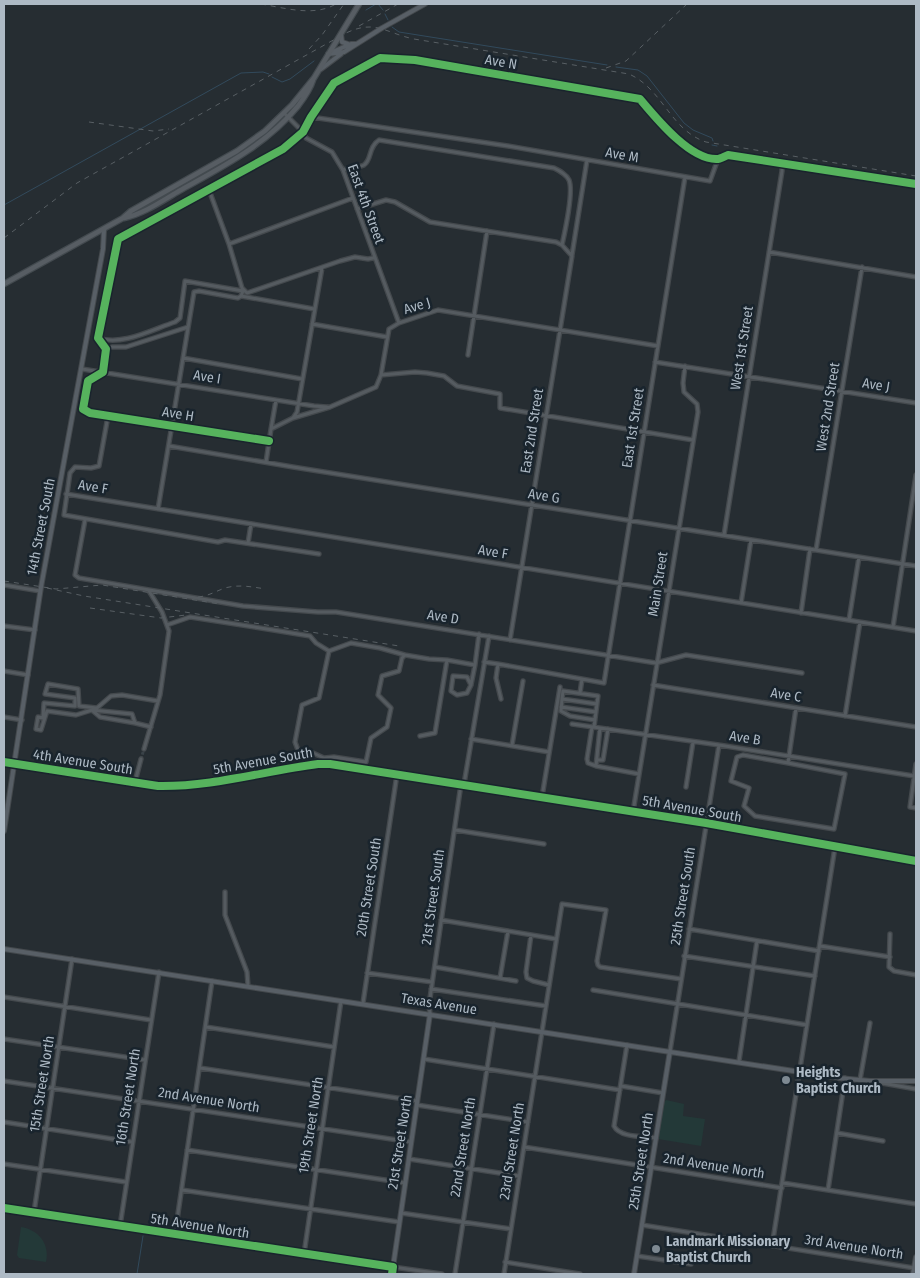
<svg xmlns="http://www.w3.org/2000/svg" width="920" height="1278" font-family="'Fira Sans Condensed',sans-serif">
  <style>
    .green { fill: #233938 }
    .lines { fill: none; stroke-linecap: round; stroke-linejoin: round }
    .stream { stroke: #324a5c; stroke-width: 1 }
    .street-tunnel { stroke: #3a4248; stroke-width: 3; stroke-dasharray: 3 1.5; stroke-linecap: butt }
    .street-casing { stroke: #44494d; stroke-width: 5.5 }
    .secondary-casing { stroke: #44494d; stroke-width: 6 }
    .primary-casing { stroke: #434a4f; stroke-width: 7 }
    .street { stroke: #555b60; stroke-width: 3 }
    .secondary { stroke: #585f66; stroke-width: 4 }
    .primary { stroke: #575d63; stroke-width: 4.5 }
    .rail { stroke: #585f64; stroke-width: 1; stroke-dasharray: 5 5; stroke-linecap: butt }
    .cycleway-casing { stroke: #19242d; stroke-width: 11 }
    .cycleway { stroke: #56b35d; stroke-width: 8 }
    .poi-dot { fill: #7e8992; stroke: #19242d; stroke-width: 2 }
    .labels { text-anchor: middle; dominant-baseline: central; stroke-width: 5; stroke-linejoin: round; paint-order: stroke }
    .street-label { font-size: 14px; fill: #aebac5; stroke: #19242d }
    .poi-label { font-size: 14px; font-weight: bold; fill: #aebac5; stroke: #19242d; text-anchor: start }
  </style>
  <rect width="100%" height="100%" fill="#262d32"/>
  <path class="green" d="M666,1100L684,1104L683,1116L705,1119L701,1146L658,1139L664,1102Z
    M21,1227C39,1230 50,1244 46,1262L19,1258L17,1255Z"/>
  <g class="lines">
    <path class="stream" d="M378,4L383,10
      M366,10L376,4
      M385,14L388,20
      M392,27L399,32L607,65
      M616,67L638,70L647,76L684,123L693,130L712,138L713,141
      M272,77L282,82L290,79L314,61
      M712,145L717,146
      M4,205L241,73L263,72L269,74
      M137,1274L143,1236"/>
    <path class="street-tunnel" d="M141,759L144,749"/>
    <g class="street-casing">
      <path id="street" d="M284,113L303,132L306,138L332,152L343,170L399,323
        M311,117L508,146L710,181L718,159
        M343,170C350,167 358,168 364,165C372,160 368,147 379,140L554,168C560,171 566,174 569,180C574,192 565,231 562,245L572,256L510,640
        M209,190L229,244L242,288L247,293L340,261L355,257L368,259L373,258
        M357,209L386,200L395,202L430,222L556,242L562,245
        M229,244L353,198
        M769,252L916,277
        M572,255L587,160
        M312,324L387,337
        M98,338C123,346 151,330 175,322L180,318L185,281L243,291L241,296L314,309
        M106,349L112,347H126L188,327
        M468,355L487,231
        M183,358L302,379
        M655,362L916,403
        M82,369L314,406L327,407
        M381,375L415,372L427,373L444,376L457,386L500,394V408L693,440
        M108,416L99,466L91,468L75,467L70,473L64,515L218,542L225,540L319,554
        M293,418L297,412L322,268
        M271,429L276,400
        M269,441L90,413L83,409L88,381L103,372L106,349L98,338L118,239L283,149L303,132L311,117L334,83L380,58L415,60L640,99C656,118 690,160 717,159C720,159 725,156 728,155L916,184
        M169,446L293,467L916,566
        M266,462L271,429L293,418L330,407L376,387L381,375L389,329L399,323L438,310L658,346
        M66,494L916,631
        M158,509L194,292L199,291L238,298L241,296
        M85,520L75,575L79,578L243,606L318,612H336L656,663L686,655L802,673
        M724,535L782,171V164
        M248,543L251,524
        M816,550L862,267
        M4,585L40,591
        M741,603L751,540
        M801,613L810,549
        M849,620L859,557
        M167,625L190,617L273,630L310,636L316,643L329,651
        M4,626L35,630
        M893,627L916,475
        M405,655L380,648L351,643L329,651L319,698L302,705L295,742L298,750L313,753L324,758L334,757L366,762L371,738L387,727L391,708L378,695L382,676L399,671L402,658L405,655L429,659L447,660
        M484,662L498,664
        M4,671L28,675
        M471,685L467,677L453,676L451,691L457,695L467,693L471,685L475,665
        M653,685L916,727
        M580,693L582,679L604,683L685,177
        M501,699L496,678L498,664L582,679
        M562,699L561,711L570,716L595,720
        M561,707L596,712
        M93,711L100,717L135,723
        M845,716L860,622
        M4,717L22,720
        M572,724L719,745L914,776
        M151,727L135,723L132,714L92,710L76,715L47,711L41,730L36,729L38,717L43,718L44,703L75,706V698L45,694L48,684L78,689L79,706L97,708L111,696L122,695L158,701
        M592,727L587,759L588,763L596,766
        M594,727L598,696L563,691L562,699L597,704
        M600,728L596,766L639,774
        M420,736L435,733L447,660L475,665L479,634
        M471,739L549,752
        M512,745L523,681
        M144,749L160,695L169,631L162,612L149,591
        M597,760H603L608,729
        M4,762L158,786C212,787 264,771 318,764H330L706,823L916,861
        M788,763L743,755L737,757L731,781L749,788L744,806L755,816L834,829L845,774L788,763L796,708
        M916,764L910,807L916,808
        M135,782L141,759
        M464,784L489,636
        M686,787L693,742
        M542,797L560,687
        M633,812L698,412L697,404L684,392L683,383L685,366
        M455,830L544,844
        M225,892V915L247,972L248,986
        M441,920L556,939
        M689,929L819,951
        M890,934L889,967L894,971L916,975
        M531,935L526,972L527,978L533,981L549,985
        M820,946L890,957
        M684,956L815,976
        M435,967L516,981
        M367,973L432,982
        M500,978L508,931
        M431,989L546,1006
        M593,990L807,1025
        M4,997L151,1020
        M363,1003L397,774
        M430,1014L429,1005L461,784
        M206,1027L334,1047
        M4,1039L145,1060
        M627,1045L614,1126C620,1138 644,1136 656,1138
        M670,1051L719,745
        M424,1059L620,1090
        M739,1061L757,941
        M200,1068L417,1101
        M860,1080L870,1023
        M4,1081L411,1142
        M876,1082L916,1089
        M621,1086L663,1093
        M417,1105L528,1122
        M4,1122L132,1142
        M837,1133L883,1141
        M524,1147L782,1188
        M187,1150L405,1183
        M409,1159L519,1176
        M4,1164L126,1182
        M783,1183L916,1204
        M182,1190L399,1222
        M828,1190L845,1078
        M34,1212L72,959
        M401,1213L511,1229
        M642,1225L914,1268
        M120,1226L159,972
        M175,1234L212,981
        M772,1246L835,847
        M304,1254L341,1001
        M637,1256L691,1264
        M505,1262L580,1274
        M393,1267L442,1274
        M455,1274L494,1024
        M504,1274L562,904L606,910L597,961L598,965L600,967L681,979"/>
    </g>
    <g class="secondary-casing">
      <path id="secondary" d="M341,34L342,42L348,44
        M330,53L351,44H356
        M328,54L344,52L382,28L425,4
        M321,69L341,54
        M4,831L41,587L103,249L104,229
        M4,949L839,1078L870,1081H916
        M4,1208L393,1267
        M392,1274L430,1014
        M634,1274L670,1051
        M913,1274L916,1257"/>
    </g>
    <g class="primary-casing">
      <path id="primary" d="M124,218C143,214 162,201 179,191C222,167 266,145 298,106C304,98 310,90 313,80
        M4,284L123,218L131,211L237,151L265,131L292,105L314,78L359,4"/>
    </g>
    <use href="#street" class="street"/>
    <use href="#secondary" class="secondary"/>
    <use href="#primary" class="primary"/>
    <path class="rail" d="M261,4C285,8 314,17 336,4
      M359,26L398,4
      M309,49L322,35L344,4
      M606,68L626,61L687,4
      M89,122L153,131L169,129
      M4,238L77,183L346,33C376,19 385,33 414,39L629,74C663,89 670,130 706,142L916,176
      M4,581L56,589L102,585L220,604
      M47,588L84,596L399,646
      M198,597C209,596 216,591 225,588C239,584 252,587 266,589
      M90,608L161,618L186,615"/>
    <g class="cycleway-casing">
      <path id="cycleway" d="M269,441L90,413L83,409L88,381L103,372L106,349L98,338L118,239L283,149L303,132L311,117L334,83L380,58L415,60L640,99C656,118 690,160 717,159C720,159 725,156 728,155L916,184
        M4,762L158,786C212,787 264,771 318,764H330L706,823L916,861
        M4,1208L393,1267L392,1274"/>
    </g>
    <use href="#cycleway" class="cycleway"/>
  </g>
  <g class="poi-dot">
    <circle cx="786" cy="1080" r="5"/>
    <circle cx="656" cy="1249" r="5"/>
  </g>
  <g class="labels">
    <g class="street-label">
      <text transform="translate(501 62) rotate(10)">Ave N</text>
      <text transform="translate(622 155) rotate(10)">Ave M</text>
      <text transform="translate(366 204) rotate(70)">East 4th Street</text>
      <text transform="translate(417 306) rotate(-17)">Ave J</text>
      <text transform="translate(742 348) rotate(-81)">West 1st Street</text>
      <text transform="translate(207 377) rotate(9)">Ave I</text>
      <text transform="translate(876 385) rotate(9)">Ave J</text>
      <text transform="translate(828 407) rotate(-81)">West 2nd Street</text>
      <text transform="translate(178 414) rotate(9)">Ave H</text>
      <text transform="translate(633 428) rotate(-81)">East 1st Street</text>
      <text transform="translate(532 431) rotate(-81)">East 2nd Street</text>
      <text transform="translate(93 487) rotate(9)">Ave F</text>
      <text transform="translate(544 496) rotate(9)">Ave G</text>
      <text transform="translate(41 527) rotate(-79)">14th Street South</text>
      <text transform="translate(493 552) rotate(9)">Ave F</text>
      <text transform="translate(658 584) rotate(-81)">Main Street</text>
      <text transform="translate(443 617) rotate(9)">Ave D</text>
      <text transform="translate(786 695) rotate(9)">Ave C</text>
      <text transform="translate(745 738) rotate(9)">Ave B</text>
      <text transform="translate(263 761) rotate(-10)">5th Avenue South</text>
      <text transform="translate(83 762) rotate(9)">4th Avenue South</text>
      <text transform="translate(692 809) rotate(10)">5th Avenue South</text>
      <text transform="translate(369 887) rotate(-81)">20th Street South</text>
      <text transform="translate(683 896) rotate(-81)">25th Street South</text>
      <text transform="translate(433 897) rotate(-82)">21st Street South</text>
      <text transform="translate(439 1004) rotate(9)">Texas Avenue</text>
      <text transform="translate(42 1084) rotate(-81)">15th Street North</text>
      <text transform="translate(128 1097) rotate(-81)">16th Street North</text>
      <text transform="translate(209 1100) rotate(9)">2nd Avenue North</text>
      <text transform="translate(311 1125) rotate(-81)">19th Street North</text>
      <text transform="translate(400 1142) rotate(-81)">21st Street North</text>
      <text transform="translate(463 1147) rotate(-81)">22nd Street North</text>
      <text transform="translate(512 1151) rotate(-81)">23rd Street North</text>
      <text transform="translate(641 1161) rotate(-81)">25th Street North</text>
      <text transform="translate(714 1166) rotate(9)">2nd Avenue North</text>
      <text transform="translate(200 1226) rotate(9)">5th Avenue North</text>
      <text transform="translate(854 1247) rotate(9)">3rd Avenue North</text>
    </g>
    <g class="poi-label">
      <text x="796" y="1072">Heights<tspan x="796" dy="16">Baptist Church</tspan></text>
      <text x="666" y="1241">Landmark Missionary<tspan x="666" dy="16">Baptist Church</tspan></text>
    </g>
  </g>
  <rect width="920" height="1278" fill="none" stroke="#aebac5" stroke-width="10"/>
</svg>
